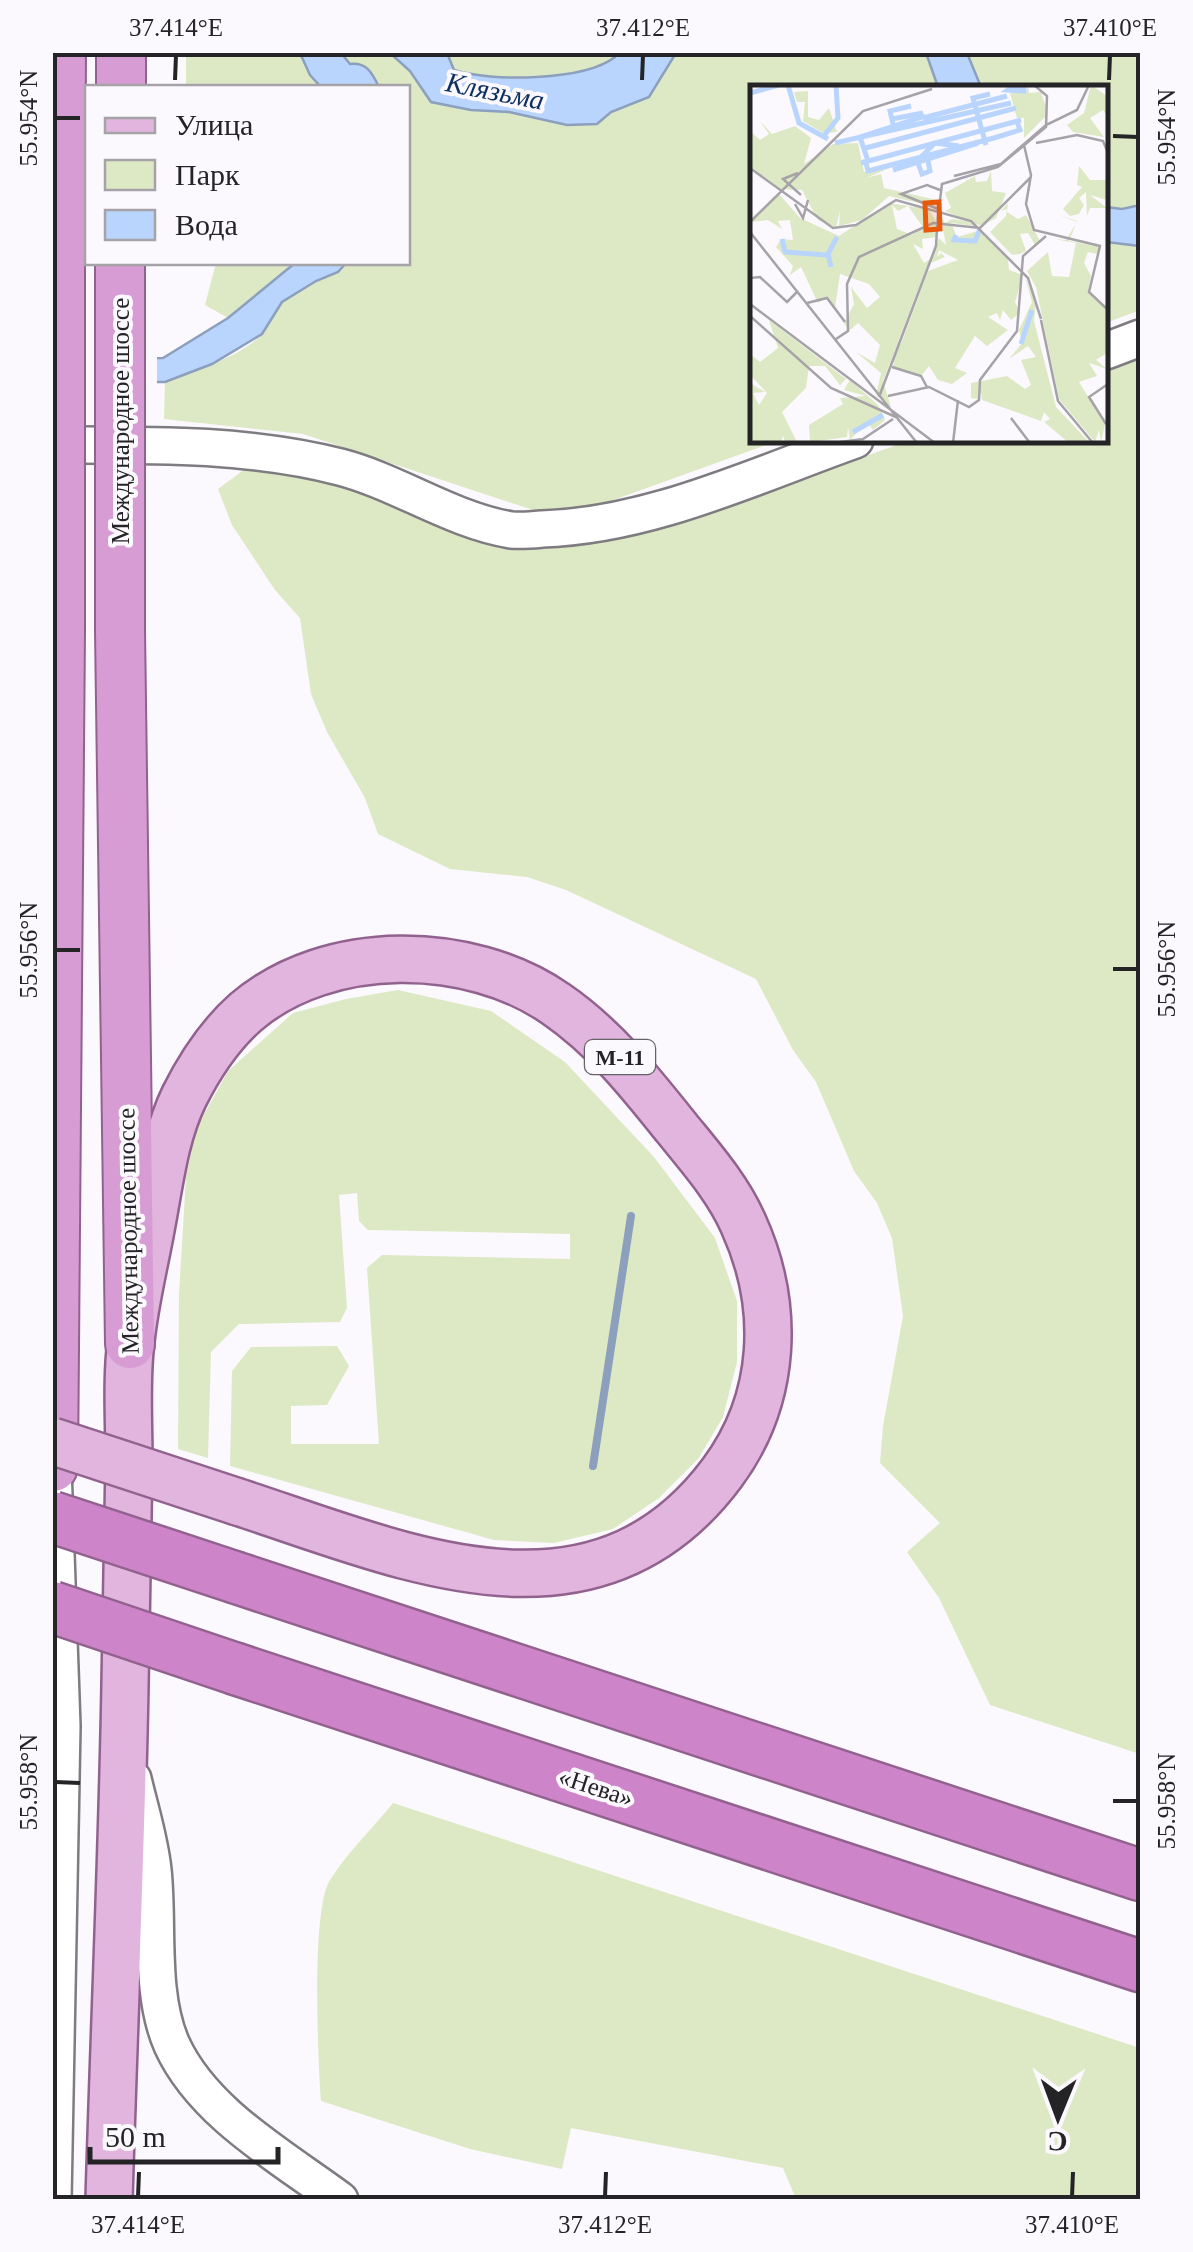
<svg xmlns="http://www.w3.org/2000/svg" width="1193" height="2252" font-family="Georgia,serif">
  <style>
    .green { fill: #dde9c4 }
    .water { fill: #b9d5fe; stroke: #8ca0bd; stroke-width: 2.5 }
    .pier { fill: #fbf8fe }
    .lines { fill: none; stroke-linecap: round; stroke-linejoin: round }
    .stream { stroke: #8ca0bd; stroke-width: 8 }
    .tertiary-casing { stroke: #7e7b81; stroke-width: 40 }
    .primary-casing { stroke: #92628f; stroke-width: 50 }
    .trunk-casing { stroke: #92628f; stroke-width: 52 }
    .motorway-casing { stroke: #92628f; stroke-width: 55 }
    .tertiary { stroke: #fff; stroke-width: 35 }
    .primary { stroke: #e1b5de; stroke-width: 45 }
    .trunk { stroke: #d79cd3; stroke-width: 48 }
    .motorway { stroke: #cd84c8; stroke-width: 50 }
    .primary-bridge-casing { stroke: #92628f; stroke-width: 50; stroke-linecap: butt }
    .trunk-bridge-casing { stroke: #92628f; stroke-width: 52; stroke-linecap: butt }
    .motorway-bridge-casing { stroke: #92628f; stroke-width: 55; stroke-linecap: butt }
    .primary-bridge { stroke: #e1b5de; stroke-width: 45 }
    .trunk-bridge { stroke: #d79cd3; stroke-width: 48 }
    .motorway-bridge { stroke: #cd84c8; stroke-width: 50 }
    .ticks { fill: none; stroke: #242325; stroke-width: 4 }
    .labels { text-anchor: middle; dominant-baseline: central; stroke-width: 8; stroke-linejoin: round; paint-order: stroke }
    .shield { fill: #fbf8fe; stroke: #646366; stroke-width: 2.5 }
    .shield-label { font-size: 22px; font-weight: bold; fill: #242325 }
    .street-label { font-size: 25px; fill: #242325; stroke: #fbf8fe }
    .water-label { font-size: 28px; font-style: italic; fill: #0c2f5f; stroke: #fbf8fe }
    .inset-river { fill: none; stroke: #b9d5fe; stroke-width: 5 }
    .inset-road { fill: none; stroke: #a5a3a7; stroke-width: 2.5 }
    .view { fill: #e8590c; fill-opacity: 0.15; stroke: #e8590c; stroke-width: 5 }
    .inset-edge { fill: none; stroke: #242325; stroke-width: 5 }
    .neatline { fill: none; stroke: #242325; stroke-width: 4 }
    .ticks-label { font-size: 25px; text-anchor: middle; fill: #242325 }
  </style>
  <rect width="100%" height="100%" fill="#fbf8fe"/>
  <path class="green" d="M447,52L616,53V57C584,81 491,82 454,70Z
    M1029,52L1140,53V205L1122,209L1106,207V88L981,87L967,53C989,53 1008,56 1029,52Z
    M186,53H300L310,75L321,87H186Z
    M341,53H390L410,71L432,102L471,110L509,112L567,125L597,124L611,112L649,97L676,53H926L938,87L753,88V440H780L594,507L539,512L303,434L164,419L165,382C197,369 241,358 264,332C272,322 276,308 286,299C305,284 331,280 346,263L408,262V88L379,87L370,70L350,64Z
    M1106,242L1140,246V310L1106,323Z
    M216,263H295L228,318L205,305Z
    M1140,357V1754L990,1705L939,1598L907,1552L940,1523L880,1463L883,1426L903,1316L892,1238L877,1203L854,1171L816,1082L793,1050L756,979L566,890L527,877L450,869L378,834L365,798L327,732L311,694L300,618L275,590L232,525L218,489L249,466L355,490L499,537L543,546L611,539L767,491L911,440H1106V371Z
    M398,990L491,1011L565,1062L654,1157L715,1238L737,1301V1362L723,1417L698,1459L659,1498L613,1529L554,1543L494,1540L230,1466L232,1371L251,1347L337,1346L349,1366L327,1405L291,1406V1444H379L367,1268L382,1255L570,1259V1234L368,1230L359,1221L357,1193L339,1195L347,1308L340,1322L239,1324L211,1352L208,1458L178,1449L179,1294L186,1177L196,1129L228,1071L293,1013L346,999Z
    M393,1803L1140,2048V2199H796L783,2168L571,2128L562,2169L470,2149L321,2101C318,2062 311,1909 330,1880C347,1853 373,1828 393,1803Z"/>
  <path class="water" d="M300,53H341L350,64C367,62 372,73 379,87H321L310,75Z
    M390,53H447L454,70C491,82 584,81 615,57L616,53H676L649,97L611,112L597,124L567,125L509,112L471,110L431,102L410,71Z
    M926,53H967L981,87H938Z
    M1140,205V246L1106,242V207L1122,209Z
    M295,263H346L338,272L316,281L282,302L262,334L212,364L165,382H53L52,359L163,358L228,318Z"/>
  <path class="pier" d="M157,353V387H52V354Z"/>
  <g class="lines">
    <path class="stream" d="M593,1466L631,1216"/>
    <g class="tertiary-casing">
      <path id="tertiary" d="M1106,351L1140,338
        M52,445C148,445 246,443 340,467C398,482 451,520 511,530C521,531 532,530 542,529C649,526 754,476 855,440
        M133,1779C140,1809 150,1840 153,1870C159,1924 149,1994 172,2045C203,2113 282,2157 340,2200
        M53,2200L62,1726L53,1467"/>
    </g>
    <g class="primary-casing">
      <path id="primary" d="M109,2200C114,2028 122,1856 125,1685C126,1610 127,1535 129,1460C129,1421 126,1380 131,1341C135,1302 145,1263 152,1224C160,1182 165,1136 184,1097C199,1067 221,1034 246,1012C328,942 470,944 556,1004C604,1037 639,1081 675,1126C700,1157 727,1187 743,1223C781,1306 777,1399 722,1473C594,1645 401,1555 238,1502"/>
    </g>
    <g class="trunk-casing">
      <path id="trunk" d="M121,88V52
        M60,261L61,52
        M120,630L130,1344
        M53,1467L60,630"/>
    </g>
    <g class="motorway-casing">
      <path id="motorway" d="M237,1578L1140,1875
        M236,1669L1140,1966"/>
    </g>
    <use href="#tertiary" class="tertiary"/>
    <use href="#primary" class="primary"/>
    <use href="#trunk" class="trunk"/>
    <use href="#motorway" class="motorway"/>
    <g class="primary-bridge-casing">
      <path id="primary-bridge" d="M52,1441L238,1502"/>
    </g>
    <g class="trunk-bridge-casing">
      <path id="trunk-bridge" d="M60,261V630
        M120,262V630"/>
    </g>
    <g class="motorway-bridge-casing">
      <path id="motorway-bridge" d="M52,1517L237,1578
        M52,1607L236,1669"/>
    </g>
    <use href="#primary-bridge" class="primary-bridge"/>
    <use href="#trunk-bridge" class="trunk-bridge"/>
    <use href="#motorway-bridge" class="motorway-bridge"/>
  </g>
  <path class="ticks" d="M175,80L176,55M642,80L643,55M1109,80L1110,55M55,118H80M1113,136L1138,137M55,950H80M1113,969H1138M55,1782L80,1783M1113,1801H1138M138,2197L139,2172M605,2197L606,2172M1072,2197L1073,2172"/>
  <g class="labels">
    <rect class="shield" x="585" y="1040" width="70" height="34" rx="8"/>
    <g class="shield-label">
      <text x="620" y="1057">М-11</text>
    </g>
    <g class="street-label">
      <text transform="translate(120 421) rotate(-90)">Международное шоссе</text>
      <text transform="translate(128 1231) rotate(-91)">Международное шоссе</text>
      <text transform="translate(596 1787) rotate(18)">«Нева»</text>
    </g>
    <g class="water-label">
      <text transform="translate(495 91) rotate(11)">Клязьма</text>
    </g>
  </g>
  <g transform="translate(750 85)">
    <rect width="358" height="358" fill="#fbf8fe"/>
    <path d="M341,0L357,11V31L353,25L340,33L354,52L323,47L317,40L334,28ZM278,1L279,8L291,7L298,29L274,53V33H267L260,8H276ZM58,6V32L69,35L79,23L87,47L73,48L53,36L55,17H47L44,7ZM10,36L22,49L45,41L61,53L54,79L83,59L108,58L114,87L142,82L116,93L131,89L134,103L187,115L186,122L139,111L112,135L89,141L90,126L86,142L68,135L52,105L31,104L0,81V46L10,55L19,49ZM329,81L340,95H357V115L340,110L357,123H340L337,131L336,107L329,113L334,120L329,129L320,131L313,124L332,102L327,100ZM241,86L242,106L256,108L246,133L231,141L195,126L201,123L195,108L225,91L226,97L237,96ZM29,109L50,133L89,151L139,118L178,124L188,139L187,156L181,172L187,152L172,154L173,164L163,159L174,178L180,174L148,257L151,259L178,186L208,175L189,165L187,172L191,168L195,172L181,178L189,153L196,160L190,128L195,138L202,134L217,136L225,141L201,138L207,152L231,145L258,174L259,185L273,190L265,217L270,228L261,235L253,225L250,235L247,228L238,232L258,245L237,261L225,251L205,283L217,288L202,299L188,295L179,281L171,291L143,282L148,258L133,296L141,322L126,310L131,288L106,267L125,278L130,260L108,238L99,246L94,238L104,219L101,202L117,223L130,212L119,199L90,189L85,223L76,212L68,218L51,182L40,190L43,181L26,162L31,154L43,155L40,135L28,136L32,144L18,135L0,137ZM142,120L148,126L158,121L173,142L162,150L147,144ZM258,118L257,127L268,134L276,130L290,156L285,160L278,148L270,149L276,166L270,169L262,170L240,147L256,131L257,124L251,126ZM309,130L327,136L319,156L350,162L348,169L338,167L334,178L341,191L338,207L357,225V268L346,275L357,284L339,278L347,291L329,297L355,339L351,357L349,345L345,357L309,314L286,202L277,186L298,167L302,191L319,192L326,158L304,154L316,155L327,137ZM275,192L286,219L284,236L306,322L339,357H318L294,337L300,334L294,327L291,336L232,315L231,307L228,314L221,313V298L257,291L275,304L281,300L271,275L286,272L278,261L259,274L272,258L269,245L282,217ZM19,235L96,294L90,300L75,281H59L56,303L32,327L47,357H35L33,351L31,357H0V307L2,299L15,307L3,308L9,320L17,308L0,290V269L10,277L28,263ZM100,295L128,320L135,335L123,345L117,337L100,355L98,342L97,352L60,357L59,340L93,319L90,313L116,311L94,305Z" fill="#dde9c4" fill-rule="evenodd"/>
    <path class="inset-river" d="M38,0L49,38L78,54M264,1L274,3V6L258,5ZM0,8L29,0M173,33L257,11M142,34L173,28M143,39L140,26L161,21M73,52L88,33L86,0M85,58L261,18M236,60L223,13L240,9M112,64L266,23M171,72L185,58L209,61M115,74L118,86L244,53L270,45L266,34M118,76L110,52L175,31M111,78L271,35M168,78L172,89L180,86L178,76M143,85L228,58M206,150L204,155L225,156L230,144M32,154L35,167L76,170M81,182L78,169L87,152M271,259L282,225M103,347L133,330"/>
    <path class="inset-road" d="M286,58L327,50L353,56L358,68M274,60L281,90L276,119L284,145L350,161L339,207L358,225M0,83L83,143L106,140L146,115L221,136L278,193L291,234M48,88L33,94L51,110M204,91L251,79L296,40L327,25L339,0M45,119L53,133L58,115M188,124L151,109L177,100L190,105M188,131L192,99L248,82L296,42L297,11L284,0M0,137L113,26L182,4M0,147L167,358M0,193L10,192L37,217L47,207M57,218L77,213L95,237M0,219L185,358M0,231L81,303L148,333M291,235L308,316L343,358M86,254L98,246L97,199L109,172L183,138L230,143L280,93M142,282L171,291L177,302M138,311L179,302L219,322L229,315L230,295L267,246L273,171L296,151M129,312L186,161L188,128M261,333L280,358M356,339L339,312L358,299M83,358L113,354L143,334M203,358L208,315"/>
    <path class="view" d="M189,117L190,144L176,145L175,118Z"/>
    <rect width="358" height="358" class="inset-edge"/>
  </g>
  <rect width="1193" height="2252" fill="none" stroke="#fbf8fe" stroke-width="110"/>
  <rect x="85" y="85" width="325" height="180" fill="#fbf8fe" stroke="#a5a3a7" stroke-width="2.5"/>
  <rect x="105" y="118" width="50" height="15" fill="#e1b5de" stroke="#a5a3a7" stroke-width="2.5"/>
  <text x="175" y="135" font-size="30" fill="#242325">Улица</text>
  <rect x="105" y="160" width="50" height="30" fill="#dde9c4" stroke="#a5a3a7" stroke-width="2.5"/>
  <text x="175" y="185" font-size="30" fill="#242325">Парк</text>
  <rect x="105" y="210" width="50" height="30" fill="#b9d5fe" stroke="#a5a3a7" stroke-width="2.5"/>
  <text x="175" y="235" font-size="30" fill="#242325">Вода</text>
  <g transform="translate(1058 2117) rotate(181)" stroke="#fbf8fe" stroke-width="8" paint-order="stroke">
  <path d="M0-8L18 38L0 25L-18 38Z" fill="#242325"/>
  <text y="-15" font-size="28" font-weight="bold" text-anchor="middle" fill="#242325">С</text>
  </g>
  <path d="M90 2147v15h188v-15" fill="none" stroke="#242325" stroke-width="5"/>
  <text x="105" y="2147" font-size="30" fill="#242325" stroke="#fbf8fe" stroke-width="8" paint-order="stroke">50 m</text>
  <rect x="55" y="55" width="1083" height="2142" class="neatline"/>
  <g class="ticks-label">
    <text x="176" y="36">37.414°E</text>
    <text x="643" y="36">37.412°E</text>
    <text x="1110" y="36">37.410°E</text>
    <text transform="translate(28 118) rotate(-90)" y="9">55.954°N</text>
    <text transform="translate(1166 137) rotate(-90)" y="9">55.954°N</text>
    <text transform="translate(28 950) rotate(-90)" y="9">55.956°N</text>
    <text transform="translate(1166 969) rotate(-90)" y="9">55.956°N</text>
    <text transform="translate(28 1782) rotate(-90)" y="9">55.958°N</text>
    <text transform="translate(1166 1801) rotate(-90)" y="9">55.958°N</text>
    <text x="138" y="2233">37.414°E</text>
    <text x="605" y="2233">37.412°E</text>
    <text x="1072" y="2233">37.410°E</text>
  </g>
</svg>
